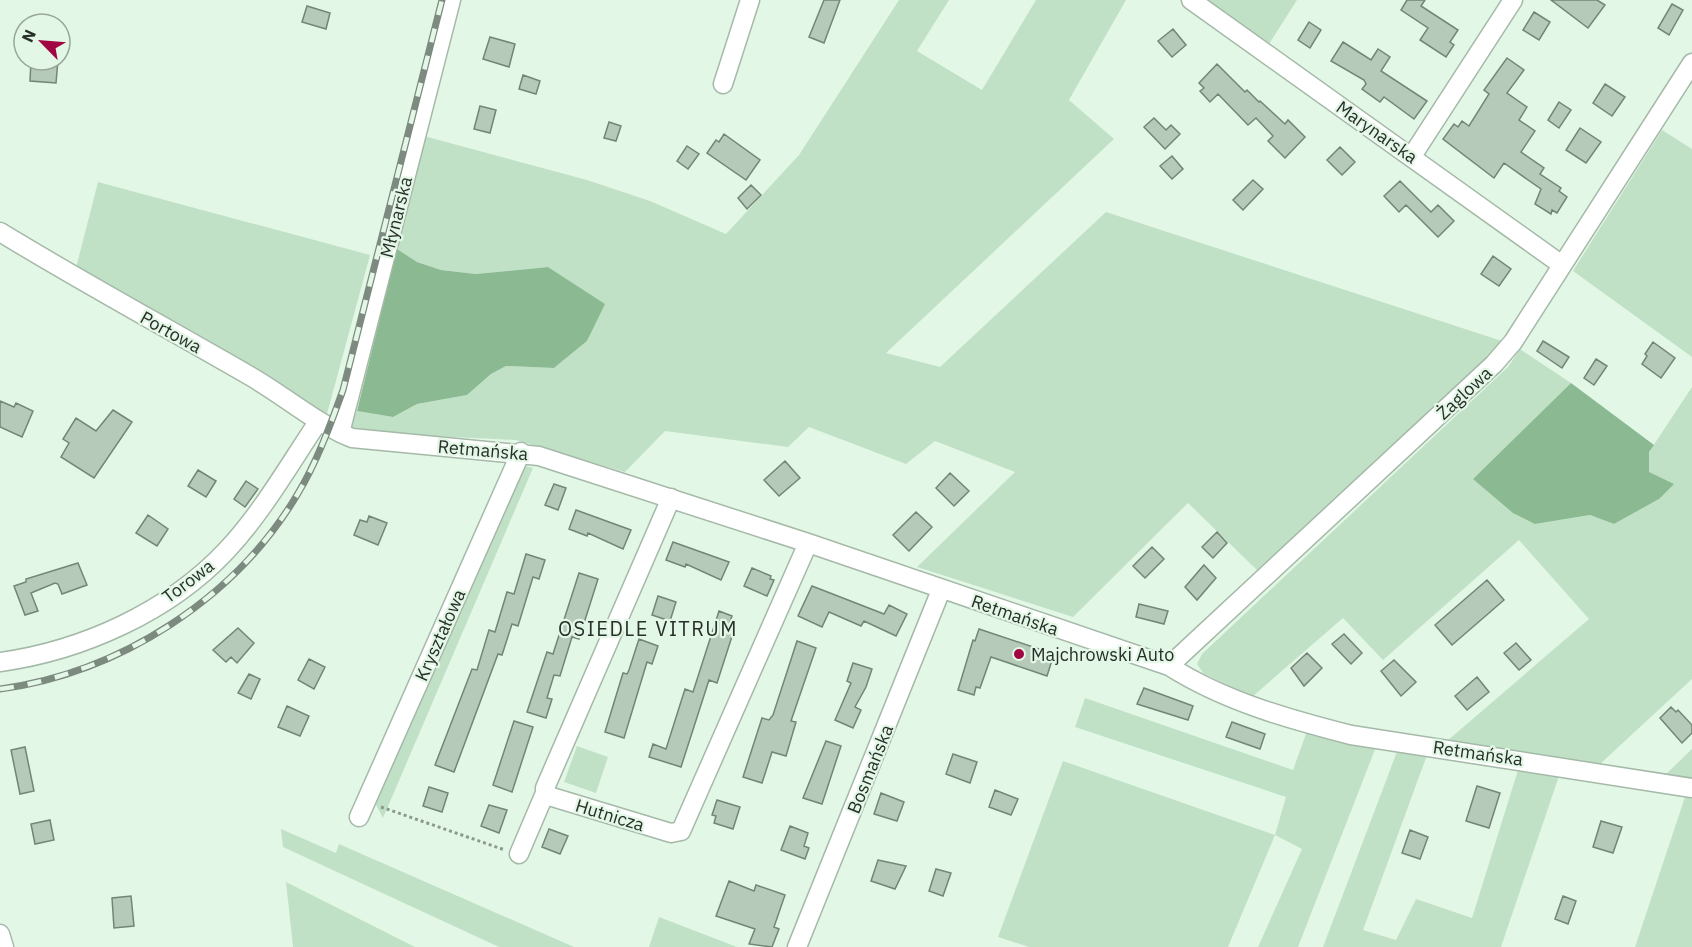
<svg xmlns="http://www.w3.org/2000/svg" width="1692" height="947" font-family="'IBM Plex Sans',sans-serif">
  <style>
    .green { fill: #c1e1c6 }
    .forest { fill: #8ab992 }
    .building { fill: #b6cab9; stroke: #738676; stroke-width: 1.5 }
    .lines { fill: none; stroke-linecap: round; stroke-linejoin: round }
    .minor-casing { stroke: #a5b9a8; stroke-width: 21 }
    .path { stroke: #8c9a8e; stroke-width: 3; stroke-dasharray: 3 3; stroke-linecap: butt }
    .minor { stroke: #fff; stroke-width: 18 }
    .rail-casing { stroke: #7d8a7f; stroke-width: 7 }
    .rail { stroke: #e3f7e6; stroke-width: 4.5; stroke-dasharray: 14; stroke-linecap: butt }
    .poi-dot { fill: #a10542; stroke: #e3f7e6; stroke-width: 2 }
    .labels { text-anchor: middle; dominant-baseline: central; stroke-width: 4.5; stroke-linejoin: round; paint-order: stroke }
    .street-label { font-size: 18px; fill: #282f29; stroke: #e3f7e6 }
    .poi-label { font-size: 18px; fill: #282f29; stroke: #e3f7e6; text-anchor: start }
    .neighbourhood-label { font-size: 20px; letter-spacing: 1.5px; fill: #282f29; stroke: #e3f7e6 }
  </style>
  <rect width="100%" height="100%" fill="#e3f7e6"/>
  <path class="green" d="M899,0H949L917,51L982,90L1036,0H1126L1069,100L1114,139L886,353L940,367L1106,212L1502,341L1490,356L1260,573L1188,503L1073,617L917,567L1015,472L935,441L906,464L809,427L788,447L665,431L625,472L516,440L367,433L348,429L357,411L393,417L417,404L467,395L491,374L506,366L554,368L587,341L604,304L548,267L476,274L441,270L417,262L397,249L424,136L587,180L650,201L726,234L799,155Z
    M1206,0H1297L1269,44Z
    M1662,130L1692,149V357L1573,271Z
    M98,182L370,255L327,414L76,268Z
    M1520,349L1571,383L1473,479L1535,524L1590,515L1614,524L1659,499L1649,472V452L1692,387V679L1599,765L1447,741L1589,619L1519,540L1383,660L1343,618L1252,697L1203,673L1197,664L1202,654L1508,367Z
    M525,466L533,468L383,818L375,803Z
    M1085,698L1293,770L1307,731L1376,747L1298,947H1258L1302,849L1275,835L1228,947H1029L998,937L1063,761L1275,835L1286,797L1075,727Z
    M577,746L608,757L596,793L564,782Z
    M1398,749L1427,755L1363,930L1396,940L1416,899L1472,918L1518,770L1560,773L1501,947H1323Z
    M1692,749V780L1665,775Z
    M1686,794L1692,795V947H1635Z
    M281,829L336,853L339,844L574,947H499L283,847Z
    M286,882L415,947H293Z
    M659,917L737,947H649Z"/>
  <path class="forest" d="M397,249L417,262L441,270L476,274L548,267L605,304L587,341L554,368L506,366L491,374L467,395L417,404L393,417L357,411Z
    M1571,383L1654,445L1649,452V472L1674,484L1659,499L1614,524L1590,515L1535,524L1513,513L1473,479Z"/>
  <path class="building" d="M824,0H840L824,43L809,37Z
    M1407,0H1425L1421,6L1458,30L1450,42L1454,45L1446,57L1420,40L1428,28L1401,10Z
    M1551,0H1597L1605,5L1588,28Z
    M1672,4L1683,10L1669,35L1658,28Z
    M307,6L330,13L326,29L302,22Z
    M1534,12L1550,22L1539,40L1523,30Z
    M1309,22L1321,30L1310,48L1298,40Z
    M1173,29L1186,45L1172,57L1158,41Z
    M490,37L515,44L509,67L483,59Z
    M1343,42L1371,60L1378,49L1390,57L1381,71L1427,101L1414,119L1384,97L1380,102L1362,89L1366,84L1364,80L1331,61Z
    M1507,58L1524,70L1507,93L1527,107L1519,120L1535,131L1521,152L1544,168L1540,174L1561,188L1559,191L1567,197L1557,213L1552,210L1551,214L1535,204L1541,189L1504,163L1494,178L1443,139L1454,124L1458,127L1462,121L1469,126L1489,94L1484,90Z
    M31,60H58L56,83L30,81Z
    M1217,64L1245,92L1247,90L1259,102L1260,101L1285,124L1288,120L1305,137L1285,158L1268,141L1273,136L1256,118L1248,125L1218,94L1210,102L1200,91L1204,88L1199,83Z
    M523,75L540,81L536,94L519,89Z
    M1605,84L1625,97L1612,116L1593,103Z
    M1559,102L1571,110L1559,128L1548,120Z
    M480,106L496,110L490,133L474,129Z
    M1154,118L1166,130L1171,125L1180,134L1165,149L1144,127Z
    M609,122L621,126L616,141L604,138Z
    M1580,128L1601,142L1586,163L1566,150Z
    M724,134L760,160L746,180L707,153L716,140L719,142Z
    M687,146L699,154L688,169L677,161Z
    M1340,147L1355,162L1342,175L1327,160Z
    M1172,156L1183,169L1172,179L1160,166Z
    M1253,180L1263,189L1243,210L1233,200Z
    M1400,181L1431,212L1438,205L1454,221L1438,237L1406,205L1399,212L1384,196Z
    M751,185L761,195L747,209L738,198Z
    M1493,256L1511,269L1499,286L1481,274Z
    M1543,341L1569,357L1562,368L1537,351Z
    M1653,342L1675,358L1661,378L1642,364L1647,356L1645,354Z
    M1596,359L1607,366L1594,385L1584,378Z
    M0,401L14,407L16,403L33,411L22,437L0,427Z
    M113,410L132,422L94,478L61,457L69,443L63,439L76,418L96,431Z
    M785,461L800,478L779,496L764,480Z
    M198,470L216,481L206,497L188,486Z
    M950,473L969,491L954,506L936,488Z
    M246,481L258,489L245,507L234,499Z
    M554,484L566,488L558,510L545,505Z
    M576,510L631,530L623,549L588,533L587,536L569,529Z
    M916,512L932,527L909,551L893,535Z
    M148,515L168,529L157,546L136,533Z
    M369,516L387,523L378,545L354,535L360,520L367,522Z
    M1217,532L1227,543L1213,558L1202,547Z
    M673,542L729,562L721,580L686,564L685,567L666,560Z
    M1152,547L1164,559L1145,578L1133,566Z
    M526,554L545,560L539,579L533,577L518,626L512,624L502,655L498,654L454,772L435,765L472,669L477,670L489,630L495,632L507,592L514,594Z
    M78,563L87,585L62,594L58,584L55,583L31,593L38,611L25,615L14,586L26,582V579Z
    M1204,565L1216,578L1197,600L1185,587Z
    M752,568L771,576L770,579L774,580L767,596L744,586Z
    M579,573L598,579L579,639L572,637L560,676L554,675L547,698L552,699L546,718L527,712L547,652L553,654Z
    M1487,580L1504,600L1452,645L1435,625Z
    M812,586L884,614L889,605L907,614L896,636L864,621L861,626L829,612L822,627L798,616Z
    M658,596L676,602L670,621L652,615Z
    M1139,604L1168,611L1164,624L1136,617Z
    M719,611L732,616L730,622L736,624L717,683L709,680L681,767L649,757L653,744L666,749L685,689L693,692Z
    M238,628L254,643L237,663L231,657L226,662L213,650Z
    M979,629L1054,654L1047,676L991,657L980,688L976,687L974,695L958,690L973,640L975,641Z
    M1344,634L1362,653L1351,664L1332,644Z
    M639,639L658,646L652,664L647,662L624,738L605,732L623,673L627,674L629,670Z
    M797,641L816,648L791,721L796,722L786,756L772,752L762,783L743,777L762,718L769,720L773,715Z
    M1516,643L1531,660L1519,670L1504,653Z
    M1307,653L1322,668L1304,686L1291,668Z
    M309,659L325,667L314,689L298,680Z
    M1394,660L1416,682L1401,696L1381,671Z
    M853,663L872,669L866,687L855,707L861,710L853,728L835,720L851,683L847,681Z
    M249,674L260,679L251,699L238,693Z
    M1477,677L1489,692L1467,710L1455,696Z
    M1144,688L1193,706L1188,720L1137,704Z
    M287,706L309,716L300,736L278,727Z
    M1671,707L1676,712L1678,710L1692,725V733L1682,743L1660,718Z
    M514,721L533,727L512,792L493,785Z
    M1232,722L1265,734L1260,749L1226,737Z
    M826,741L841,746L822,804L803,798Z
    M25,747L34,791L20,794L11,750Z
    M953,754L977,762L970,783L946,774Z
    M1477,786L1500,793L1489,828L1466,821Z
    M429,787L448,793L442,812L423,806Z
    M995,790L1018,799L1011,815L989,807Z
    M881,793L904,802L897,821L874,814Z
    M717,800L740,807L733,829L714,823L716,816L712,815Z
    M489,805L507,810L499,833L481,826Z
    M50,820L54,840L35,844L31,824Z
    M1601,821L1622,827L1613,853L1593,847Z
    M790,826L808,833L804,846L809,848L805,859L781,850Z
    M549,829L568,836L560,854L542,847Z
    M1410,830L1428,837L1420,859L1402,853Z
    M878,860L906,866L895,889L871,881Z
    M936,869L951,873L943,896L929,891Z
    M729,881L754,891L756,885L785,895L774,927L779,929L772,947L749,944L755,929L716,916Z
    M131,896L134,926L114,928L112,898Z
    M1563,896L1576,901L1568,924L1555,919Z"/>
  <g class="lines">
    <g class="minor-casing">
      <path id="minor" d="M1191,0L1562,265
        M723,84L750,0
        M1412,156L1513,0
        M0,232C82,282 167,328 250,376C285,396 315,423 352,438L539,456L808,543L1169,666C1224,701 1288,719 1351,735L1692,788
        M340,433L451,0
        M671,498L545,788V793L552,797L671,833L681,831L808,543
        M0,662C81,651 169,612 226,551C262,513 289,465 318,422
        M1169,666L1494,364L1513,342L1692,63
        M359,817L521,452
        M519,854L545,793
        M0,934L4,947
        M797,947L941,590"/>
    </g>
    <path class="path" d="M381,807L505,850"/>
    <use href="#minor" class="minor"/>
    <g class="rail-casing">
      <path id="rail" d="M0,689C119,673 235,599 297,495C317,462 330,426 343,390L442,0"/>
    </g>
    <use href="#rail" class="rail"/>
  </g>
  <circle class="poi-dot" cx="1019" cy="654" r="6"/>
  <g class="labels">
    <g class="street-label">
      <text transform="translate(1377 132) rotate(35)">Marynarska</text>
      <text transform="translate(396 217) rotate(-76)">Młynarska</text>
      <text transform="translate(171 332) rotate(29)">Portowa</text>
      <text transform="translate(1464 393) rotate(-43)">Żaglowa</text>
      <text transform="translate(483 450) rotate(5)">Retmańska</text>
      <text transform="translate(188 581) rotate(-37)">Torowa</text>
      <text transform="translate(1015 615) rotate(19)">Retmańska</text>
      <text transform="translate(440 635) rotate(-66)">Kryształowa</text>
      <text transform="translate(1478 753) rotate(8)">Retmańska</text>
      <text transform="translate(870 769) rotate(-68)">Bosmańska</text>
      <text transform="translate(610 815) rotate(17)">Hutnicza</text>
    </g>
    <g class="poi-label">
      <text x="1031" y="654">Majchrowski Auto</text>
    </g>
    <g class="neighbourhood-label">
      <text x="648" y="628">OSIEDLE VITRUM</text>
    </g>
  </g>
  <g transform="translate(42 42) rotate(295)"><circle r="28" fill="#e3f7e6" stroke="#98a79a" stroke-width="1.5"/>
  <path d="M0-4.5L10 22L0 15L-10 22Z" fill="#a10542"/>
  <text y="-9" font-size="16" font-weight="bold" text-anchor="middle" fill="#282f29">N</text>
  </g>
</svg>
